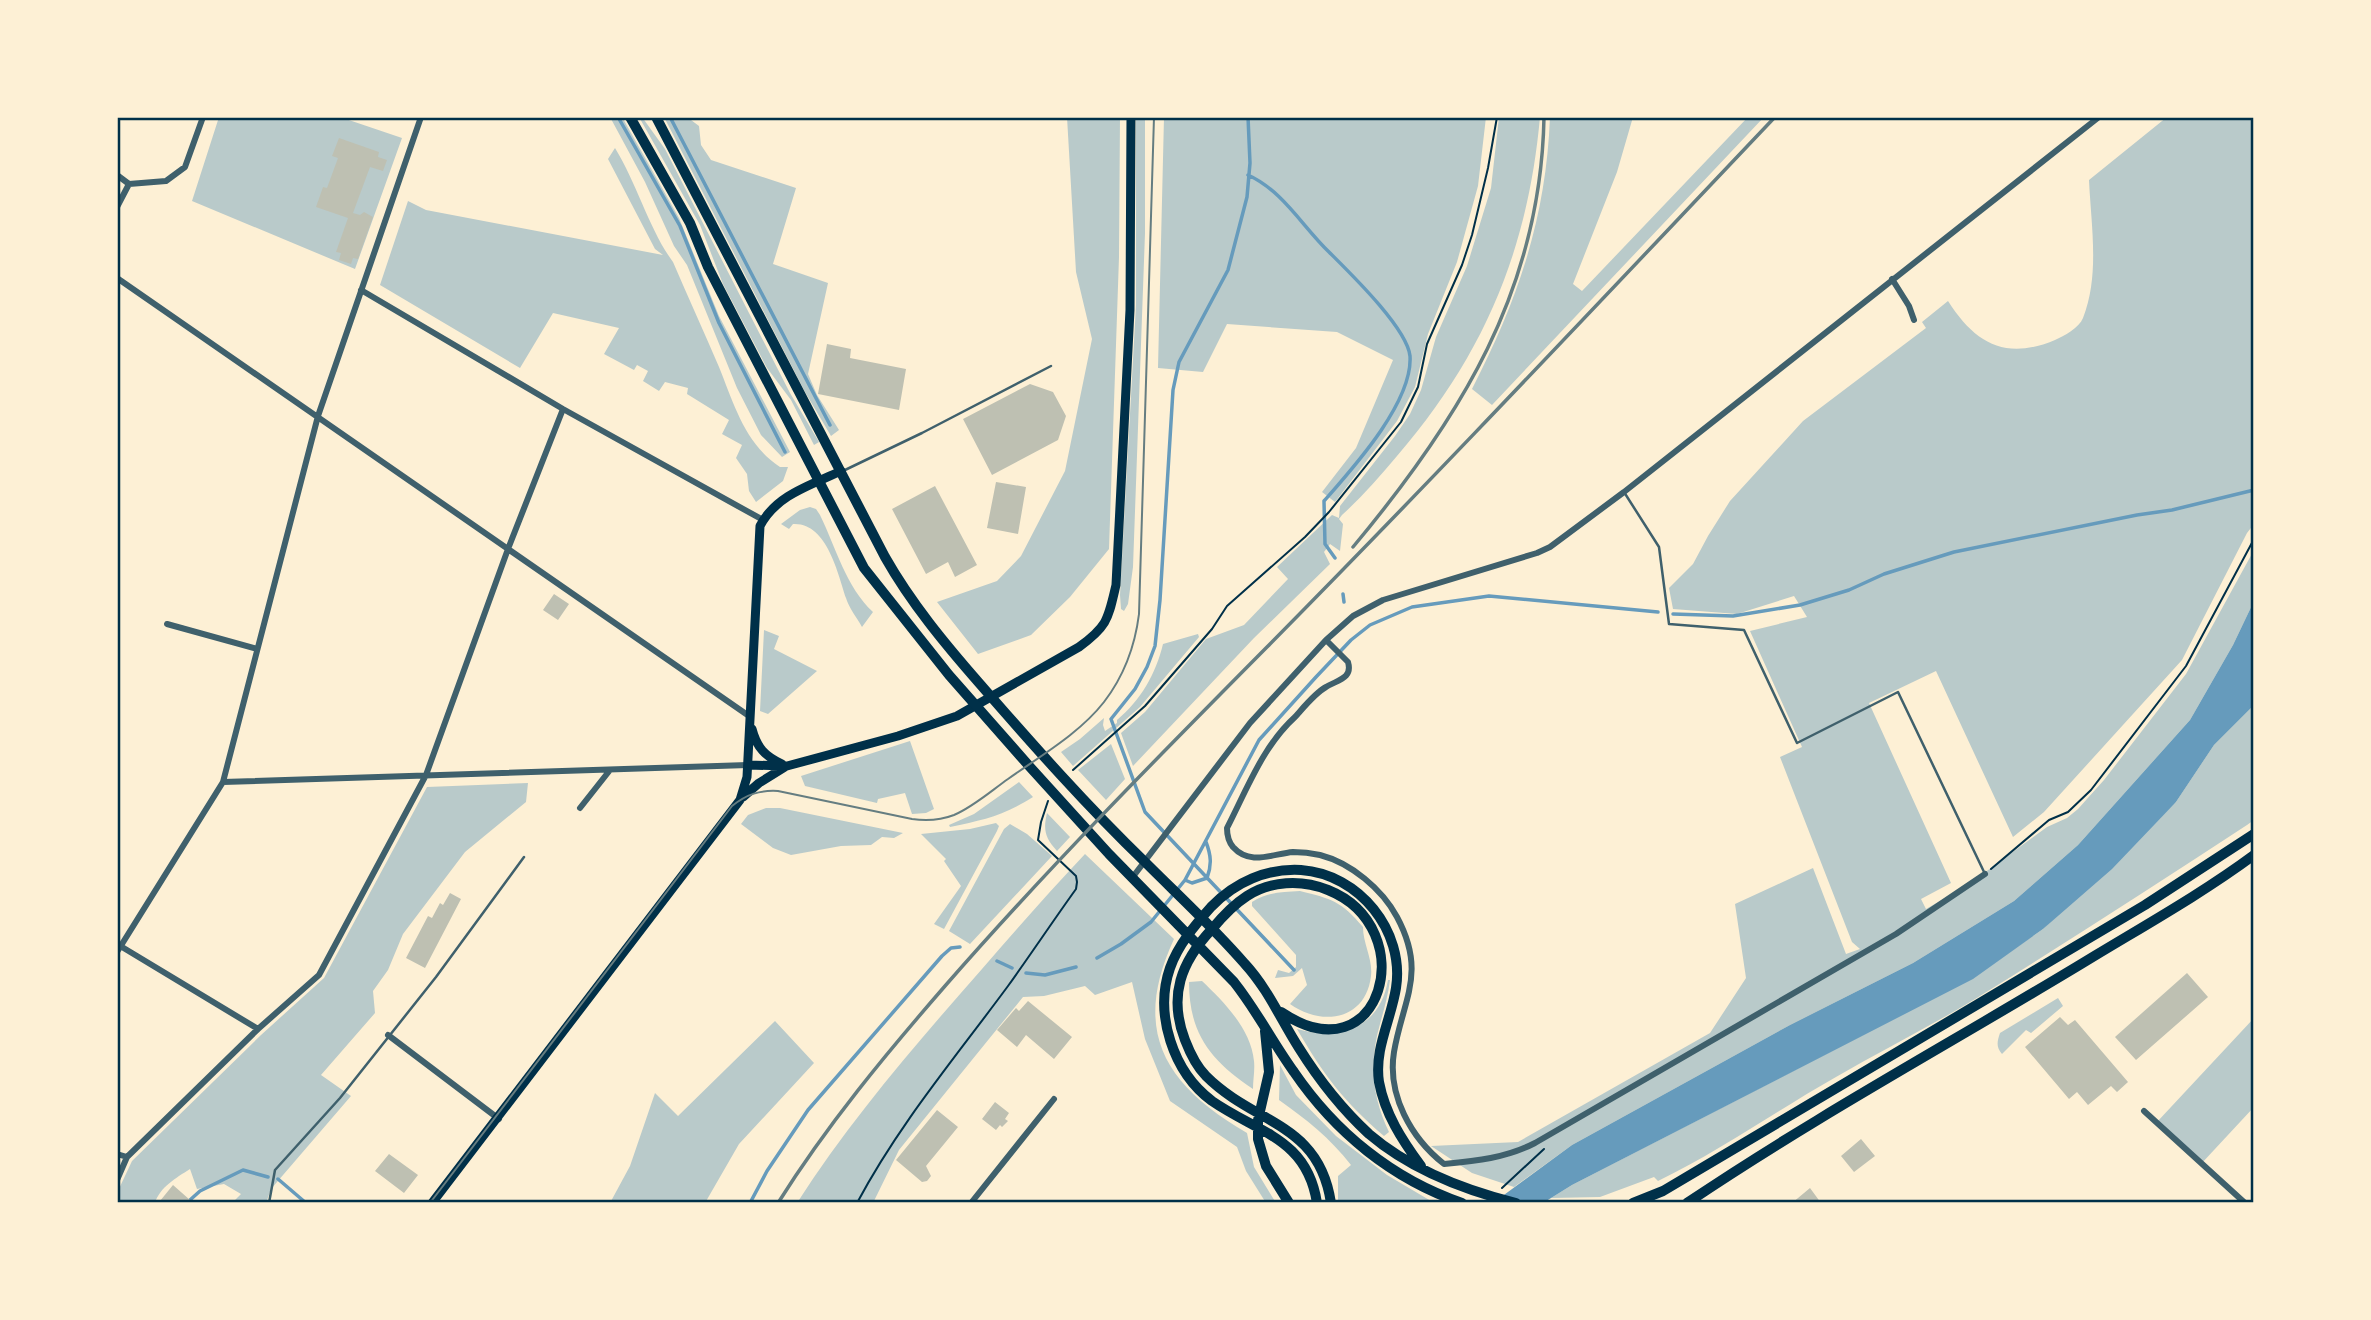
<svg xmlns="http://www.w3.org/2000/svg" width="2371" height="1320" font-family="'Open Sans',sans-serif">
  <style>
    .green { fill: #b9caca }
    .water { fill: #669bbc }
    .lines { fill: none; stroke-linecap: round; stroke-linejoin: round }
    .stream { stroke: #669bbc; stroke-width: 3.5 }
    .building { fill: #bec0b2 }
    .path { stroke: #003049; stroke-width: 2 }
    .service { stroke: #3f606c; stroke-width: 2.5 }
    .minor { stroke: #3f606c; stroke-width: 6 }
    .secondary { stroke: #003049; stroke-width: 9 }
    .primary { stroke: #003049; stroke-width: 10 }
    .tram { stroke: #657d81; stroke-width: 2 }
    .rail { stroke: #657d81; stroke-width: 3.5 }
    .neatline { fill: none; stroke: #003049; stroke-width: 2.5 }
  </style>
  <rect width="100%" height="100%" fill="#fdf0d5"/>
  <path class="green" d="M219,117H340L402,138L355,269L192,201Z
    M610,117H622L679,218L719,316L790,452L782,457L761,435L737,388L687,265L674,246L645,182Z
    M639,117H642L665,149L790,393L819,442L814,445L791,400L767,368L723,284L700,225Z
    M664,117H687L699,126L701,145L711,160L796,188L773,264L828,283L808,374L817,395L839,430L831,436L805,392Z
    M1067,117H1120L1119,257L1109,549L1070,597L1031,635L978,654L937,602L997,581L1021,556L1065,471L1092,339L1076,272Z
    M1136,117H1145V233L1133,567L1128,604L1124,611L1121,609L1120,595L1136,305Z
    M1164,117H1486L1478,186L1457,262L1428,334L1415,387L1397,421L1335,502L1322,492L1356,448L1393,360L1337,332L1227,324L1203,372L1158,368Z
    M1499,117H1540C1528,250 1484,355 1397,456C1379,477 1362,497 1342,515L1339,519L1343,524L1340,551L1330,544L1324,552L1330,564L1254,638L1133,766L1121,733L1145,712L1206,639L1244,625L1288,579L1277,567L1332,515L1339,518L1340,506L1395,436L1410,414L1421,390L1436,337L1467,266L1491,188Z
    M1550,117H1633L1617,172L1573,284L1582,291L1748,117H1764L1492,405L1472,389C1518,299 1546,219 1550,117Z
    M2167,117H2254V524L2247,533L2182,660L2044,812L2013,837L1936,671L1869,703L1951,883L1921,899L1926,909L1969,884L2047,827L2067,818L2078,809L2104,780L2186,674L2254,550V601L2233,645L2190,720L2078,845L2014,901L1913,963L1790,1025L1572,1145L1514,1187L1472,1173L1431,1146L1518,1142L1710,1033L1746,978L1735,904L1813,868L1846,954L1860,949L1852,942L1780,757L1802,747L1750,631L1807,617L1794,596L1737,614L1673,609L1669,588L1693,564L1708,536L1730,501L1803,421L1926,328L1922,322L1948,301C1975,343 2005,361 2055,340C2064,336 2079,328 2083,318C2100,275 2091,225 2089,180Z
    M615,148C637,184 650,231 673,262C688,297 704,332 719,367C734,404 745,444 780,467H788L783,481L756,502L749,491L747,474L736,458L742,445L722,434L729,420L687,394L688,388L665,382L659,391L643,381L648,371L637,365L634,370L604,354L619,328L553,313L520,368L380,285L408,201L426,210L663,255L655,249L608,159Z
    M810,507L816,509L820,515C836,548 846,587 873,612L862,627C857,618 849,608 846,598C838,574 827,522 793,524L789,529L781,524L800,510Z
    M764,630L779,636L774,649L817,671L768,714L760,711Z
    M1198,634L1199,637L1140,707L1073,766L1061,752L1080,739L1104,718L1103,725L1105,731L1117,723V720C1140,701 1156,674 1163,644Z
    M2254,705V820L2247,825C2161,881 2075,937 1988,991C1939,1022 1886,1048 1836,1077C1776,1111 1720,1151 1658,1181L1654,1177L1600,1197L1551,1198L1572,1185L1973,978L2043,929L2176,802L2214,745Z
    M910,741L934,809L926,813L912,814L905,793L878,799L877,803L805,786L801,776Z
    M1111,744L1125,779L1106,800L1078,770Z
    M1019,782L1033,797C1003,816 983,820 950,827L949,825L974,814Z
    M528,783L526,802L465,852L403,934L388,970L373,991L375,1013L321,1075L351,1096L271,1189L266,1203H232L241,1194L224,1184L197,1189L190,1169C176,1178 160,1187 155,1203H117V1193L132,1161L261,1035L324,978L427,787Z
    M766,808H780L903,833L894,838L882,837L871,845L841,846L791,855L773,848L741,824L748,815Z
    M1047,813L1070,837L1057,851C1045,838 1043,830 1047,813Z
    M996,823L999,826L997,831L944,929L934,924L961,886L944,861L946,859L921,834L970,829Z
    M1010,824L1027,834L1052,856L970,944L949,931L1004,829Z
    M1085,854L1174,939C1131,1032 1165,1085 1247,1133L1254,1167L1276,1203H1266L1246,1171L1237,1147L1170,1101L1145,1039L1132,982L1095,995L1085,986L1044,996L1023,997L899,1150L873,1203H797C851,1119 916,1044 982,969C1016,930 1050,891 1085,854Z
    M1300,891C1332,899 1341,901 1363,927C1363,944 1373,959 1371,976C1366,1020 1322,1027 1290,1004L1307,985L1302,968L1293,976L1275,978L1278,970L1289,973L1296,967V955L1252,906V902C1268,892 1282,892 1300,891Z
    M1388,980H1390C1388,996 1384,1009 1380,1024C1369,1062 1372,1097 1389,1132L1384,1136C1344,1102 1323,1074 1297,1029C1340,1041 1380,1028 1388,980Z
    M1202,981C1224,1002 1251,1029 1254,1061C1255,1070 1253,1080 1253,1089C1211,1061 1189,1034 1189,982Z
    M2058,998L2063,1006L2031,1033L2026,1030L2002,1054C1996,1047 1997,1042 2000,1033Z
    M2254,1018V1107L2201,1164L2157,1122Z
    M775,1021L814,1063L739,1144L705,1203H610L630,1166L655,1093L678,1116Z
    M1280,1065L1296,1095L1336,1136L1387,1175L1431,1201L1338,1203V1176L1351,1165C1330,1138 1306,1119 1279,1100Z"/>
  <path class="water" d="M2254,601V705L2214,745L2176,802L2112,869L2043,929L1973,979L1572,1185L1543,1203H1493L1572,1145L1790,1025L1913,963L2014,901L2078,845L2190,720L2233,645Z"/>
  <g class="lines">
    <path class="stream" d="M618,117L680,226L719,323L785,452
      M670,117L830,425
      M1248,117L1250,163L1247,197L1228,270L1179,362L1173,390L1160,600L1155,646L1147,667L1135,689L1111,719L1145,812L1294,970
      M1248,175C1283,191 1302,226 1329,252C1350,273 1407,328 1410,356C1413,402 1353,468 1324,501L1325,544L1335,558
      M1343,594L1344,602
      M1673,614L1733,616L1800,605L1849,590L1884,574L1954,552L2137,515L2172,510L2254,490
      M1185,880L1192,883L1207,878C1212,865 1211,855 1206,842
      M1097,958L1121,944L1151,922L1185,880L1259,740L1316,677L1351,640L1370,625L1412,607L1489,596L1658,612
      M997,961L1012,968
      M1026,973L1045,975L1076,967
      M278,1179L306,1203
      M190,1200L200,1191L243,1170L268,1177
      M750,1203L767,1171L808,1110L942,956L951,948L960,947"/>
  </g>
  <path class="building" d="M339,138L379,152L378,157L387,160L383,171L370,167L353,213L360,215L364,212L373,217L358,259L353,258L351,264L339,260L341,253L336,252L348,218L316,207L323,187L327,188L338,158L332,156Z
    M827,344L851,349L850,358L906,369L899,410L818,394Z
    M1030,384L1053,392L1066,416L1058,440L992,475L963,419Z
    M996,482L1026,487L1018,534L987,528Z
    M935,486L977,565L955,577L948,562L926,574L892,509Z
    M554,594L569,604L558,620L543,610Z
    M450,893L461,899L425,968L406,958L428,916L432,918L440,903L443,905Z
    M2187,973L2208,997L2136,1060L2115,1037Z
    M1028,1001L1072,1037L1054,1059L1026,1035L1017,1047L997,1030L1016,1008L1019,1011Z
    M2060,1017L2068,1025L2075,1020L2128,1082L2117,1092L2111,1086L2088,1105L2077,1092L2069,1099L2025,1047Z
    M995,1102L1009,1113L1005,1119L1008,1121L1002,1127L1000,1125L996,1130L982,1119Z
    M937,1110L958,1127L926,1166L931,1176L927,1181L922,1182L896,1160Z
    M1861,1139L1875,1156L1854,1172L1841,1156Z
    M389,1154L418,1175L404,1193L375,1171Z
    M173,1185L190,1200L194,1203H162L160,1201Z
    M1810,1188L1821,1203H1792Z"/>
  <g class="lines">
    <path class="path" d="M1073,770L1145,706L1212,629L1227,606L1305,537L1329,512L1401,422L1418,387L1427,344L1462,265L1472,235L1488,168L1497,117
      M1991,869L2049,820L2068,812L2091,790L2186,666L2254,539
      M1502,1188L1544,1149
      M857,1203C899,1124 955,1058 1008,986C1031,954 1053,921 1076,889L1077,882L1076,876L1038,840L1041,822L1048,801"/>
    <path class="service" d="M845,470L922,433L1051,366
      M1624,492L1659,547L1669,624L1744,630L1797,743L1898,692L1985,874
      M269,1203L275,1170L340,1098L436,977L524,857"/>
    <path class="minor" d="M117,175L129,184L166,181L185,167L203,117
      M117,207L129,184
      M117,278L749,716
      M1892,279L1909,306L1914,320
      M361,290L563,409L763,520
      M167,624L257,649
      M1326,640L1348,662C1353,679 1337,680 1326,687C1315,693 1304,707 1295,717C1263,746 1247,789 1227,828C1227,835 1228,841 1233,847C1250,866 1272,854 1293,852C1302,852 1311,853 1320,855C1351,863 1382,889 1397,917C1427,973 1403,999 1394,1052C1387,1095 1411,1138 1444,1164C1476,1161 1506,1158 1535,1143L1896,934L1985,874
      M223,782L748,765
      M580,808L610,770
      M1132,878L1250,723L1326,640L1353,616L1383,600L1537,553L1550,547L1624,492L2099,117
      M117,944L258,1029
      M117,952L223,782L318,416L421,117
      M388,1035L499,1119
      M2144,1111L2245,1203
      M117,1154L127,1157
      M117,1180L127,1157L258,1029L319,975L426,775L508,549L563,409
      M971,1203L1054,1099"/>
    <path class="secondary" d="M752,729C757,748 765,756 782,764
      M748,765L787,766L898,736L957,716L1079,647C1108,626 1108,619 1116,585L1130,310L1131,117
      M743,797L759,783L785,767
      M432,1203L740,800L747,777L760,526C776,495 811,485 841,471"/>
    <path class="primary" d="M630,117L690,223L708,267L864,568L949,675L1030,767L1109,854L1234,982C1257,1011 1273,1043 1294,1072C1335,1132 1392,1179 1462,1203
      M656,117L885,557C911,603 945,644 980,684C1033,745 1087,806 1145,862C1179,896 1214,928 1245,964C1268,989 1281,1020 1299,1048C1319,1080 1342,1109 1369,1134C1411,1170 1464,1190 1516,1203
      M1281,1012C1382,1080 1423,928 1328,890C1301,879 1270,881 1247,896C1233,905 1222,917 1212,929C1181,962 1168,996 1185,1040C1190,1053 1196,1066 1206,1076C1255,1125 1319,1122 1331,1203
      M1265,1031L1269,1072L1258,1120V1139L1266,1166L1289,1203
      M1317,1203C1307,1138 1258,1133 1212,1101C1173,1072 1154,1014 1170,968C1178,945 1195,925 1211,907C1235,882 1267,868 1301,870C1359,874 1405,931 1396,988C1391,1020 1374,1049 1379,1082C1385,1114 1402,1140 1421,1166
      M1633,1203L1663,1191L2145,905L2254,834
      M1687,1203C1819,1114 1960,1038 2096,955C2149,923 2204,892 2254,855"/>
    <path class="tram" d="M430,1203L732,806C747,794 760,790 778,791L912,819C926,821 941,820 954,815C973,807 991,791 1008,779C1040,756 1079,734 1104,702C1124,676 1135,646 1139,614L1154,117"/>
    <path class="rail" d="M1353,547C1460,419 1541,289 1544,117
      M778,1203C827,1125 885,1055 945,986C1048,868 1157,758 1267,647C1439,473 1606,295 1775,117"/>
  </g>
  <rect width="2371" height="1320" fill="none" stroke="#fdf0d5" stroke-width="238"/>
  <rect x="119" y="119" width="2133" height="1082" class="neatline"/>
</svg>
